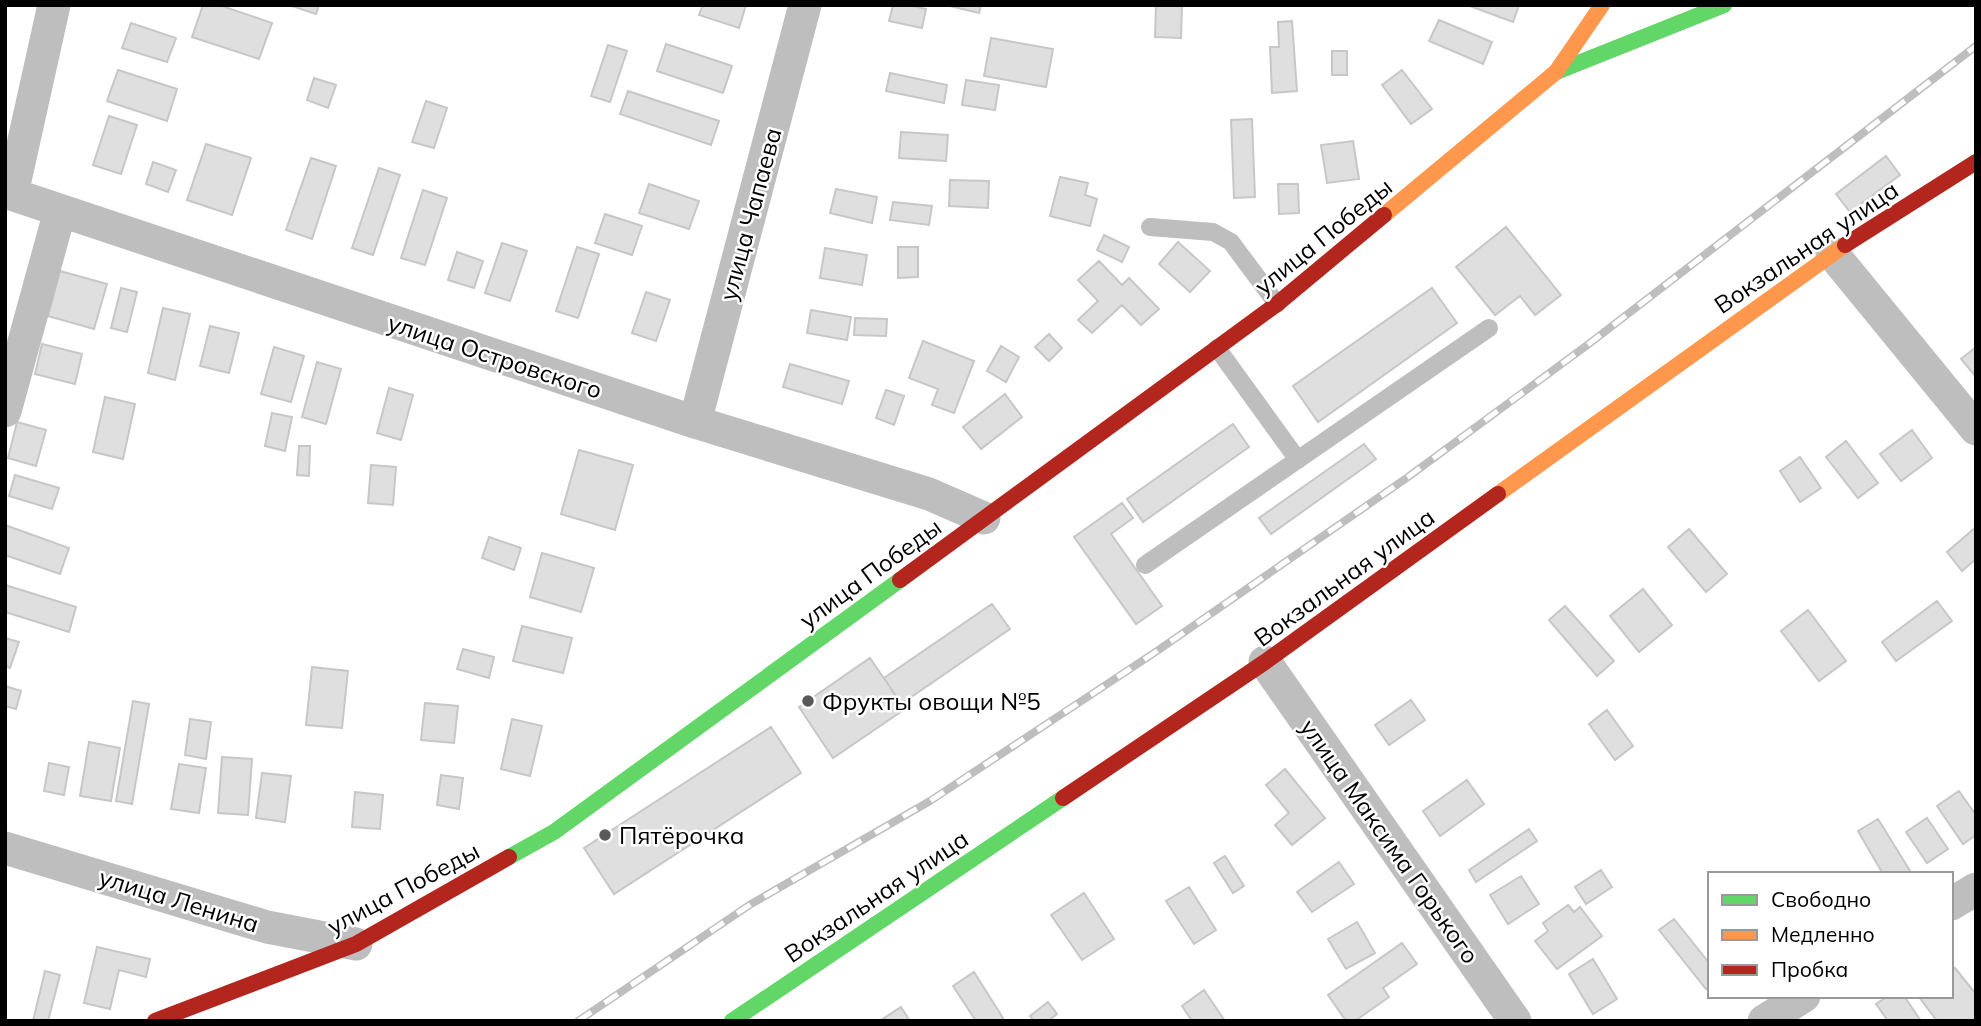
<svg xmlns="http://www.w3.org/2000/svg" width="1981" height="1026" font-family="Mulish,sans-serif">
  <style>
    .building { fill: #dfdfdf; stroke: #c7c7c7; stroke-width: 2 }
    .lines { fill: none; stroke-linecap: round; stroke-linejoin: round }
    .lane { stroke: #bebebe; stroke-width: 18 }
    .street { stroke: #bebebe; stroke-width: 33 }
    .fast { stroke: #63d668; stroke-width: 16 }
    .slow { stroke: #ff974d; stroke-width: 16 }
    .jam { stroke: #b3261e; stroke-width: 16 }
    .rail-casing { stroke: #bebebe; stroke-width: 8 }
    .rail { stroke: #fff; stroke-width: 5; stroke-dasharray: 16; stroke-linecap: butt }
    .poi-dot { fill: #595959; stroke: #fff; stroke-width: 2.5 }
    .labels { text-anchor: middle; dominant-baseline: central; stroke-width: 5; stroke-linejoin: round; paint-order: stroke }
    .street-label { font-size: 24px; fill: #000; stroke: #fff }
    .poi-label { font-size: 24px; fill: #000; stroke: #fff; text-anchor: start }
  </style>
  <rect width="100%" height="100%" fill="#fff"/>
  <path class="building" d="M203,5H219L272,23L259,59L192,37Z
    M289,5H319L316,14Z
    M703,5H746L739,28L699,15Z
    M893,5H909L926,9L922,28L889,21Z
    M946,5H981L979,13Z
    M1156,5H1182L1181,38L1155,37Z
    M1467,5H1519L1513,22Z
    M1439,20L1492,42L1483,64L1429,41Z
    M1292,21L1297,91L1272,93L1270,47H1279L1278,22Z
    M131,23L176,38L167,62L122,48Z
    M991,38L1053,49L1046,87L984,76Z
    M666,44L732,66L723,93L657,71Z
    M608,45L627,51L610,102L591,96Z
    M1332,51H1347V75H1332Z
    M118,70L177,89L167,121L107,101Z
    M1402,70L1432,109L1411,124L1382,85Z
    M890,73L947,85L944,103L886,91Z
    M314,78L336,85L328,108L307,100Z
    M966,80L999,85L995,110L962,105Z
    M628,91L719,121L711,145L620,114Z
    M426,101L447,108L434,148L412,142Z
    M109,116L137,125L121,174L93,165Z
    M1252,119L1255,197L1234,198L1231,120Z
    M901,132L948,135L946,161L899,158Z
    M1353,141L1359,179L1327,183L1321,145Z
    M206,144L251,158L232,215L187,200Z
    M1886,156L1900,175L1850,212L1836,194Z
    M311,158L336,166L312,239L286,230Z
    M153,162L176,170L168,192L146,184Z
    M379,168L400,175L373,255L352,248Z
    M1060,177L1088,183L1085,195L1097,199L1090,226L1050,216Z
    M950,180L989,181L988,208L949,206Z
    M649,184L699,201L689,229L639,213Z
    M1278,184H1298L1299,213L1279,214Z
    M836,189L877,197L872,223L830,213Z
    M423,190L447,198L425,265L401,258Z
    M893,202L932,206L929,225L890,220Z
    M605,214L642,226L632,255L595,243Z
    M1506,227L1561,295L1535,315L1520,296L1495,315L1456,267Z
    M1104,235L1129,247L1122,262L1097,250Z
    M1178,242L1210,271L1190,292L1159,264Z
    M502,243L527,251L510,301L485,293Z
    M577,247L599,254L578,318L556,311Z
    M898,247H918V277L898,278Z
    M825,248L867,255L862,285L820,278Z
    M457,252L483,261L474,288L448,280Z
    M1099,261L1122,285L1129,278L1159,309L1141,325L1122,305L1092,333L1078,320L1098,301L1078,280Z
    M60,271L107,284L94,329L48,316Z
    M121,288L137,292L127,332L111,328Z
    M1432,288L1457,323L1318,422L1293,386Z
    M646,292L670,300L656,341L632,333Z
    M163,308L190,314L175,380L148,373Z
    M811,310L851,317L847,340L807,333Z
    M855,318L887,319L886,336L854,335Z
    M210,326L239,333L229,373L200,366Z
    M1049,334L1062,348L1049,361L1035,347Z
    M923,341L974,361L954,413L932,405L938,389L909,378Z
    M42,344L82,354L75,384L35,374Z
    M1001,346L1019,357L1006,382L987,371Z
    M274,347L304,356L291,402L261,394Z
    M1976,347V377L1961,359Z
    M317,362L341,369L326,424L302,417Z
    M790,364L849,381L842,404L783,387Z
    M389,388L413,395L401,440L377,433Z
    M886,390L904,396L894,425L876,418Z
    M1005,394L1022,417L981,449L963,427Z
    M105,397L135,404L123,459L93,452Z
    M272,413L292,417L285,451L265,446Z
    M17,422L46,430L36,466L8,458Z
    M1233,424L1249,447L1143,522L1127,499Z
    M1912,430L1932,458L1901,481L1880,454Z
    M1846,441L1878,483L1858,498L1826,457Z
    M1364,444L1376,459L1271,534L1259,518Z
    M299,446H310L309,476L297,475Z
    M579,450L633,465L615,530L561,514Z
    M1800,457L1821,488L1800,502L1780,471Z
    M371,465L396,467L393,505L368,503Z
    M15,475L59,488L52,509L9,496Z
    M1122,503L1133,518L1111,534L1162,606L1136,624L1074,537Z
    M5,525L69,548L60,574L5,555Z
    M1976,527V559L1962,571L1947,552Z
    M1689,529L1727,574L1706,592L1668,547Z
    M489,537L521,548L514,570L482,558Z
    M542,553L594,568L581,612L530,597Z
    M5,585L76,607L69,632L5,612Z
    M1643,589L1672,625L1639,652L1610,616Z
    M1937,601L1952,621L1896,661L1882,642Z
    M992,604L1010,629L901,704L884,678Z
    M1565,606L1614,661L1597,676L1549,620Z
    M1808,610L1846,661L1819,681L1781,631Z
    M522,626L572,638L563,673L513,661Z
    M5,638L19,642L10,668L5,666Z
    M463,649L494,657L489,678L457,669Z
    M870,658L905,709L833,758L799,707Z
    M312,667L348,671L342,728L306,725Z
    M5,686L21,691L16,709L5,706Z
    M1411,700L1425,720L1389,745L1375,725Z
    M133,701L149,704L132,804L116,801Z
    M425,703L458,706L454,743L421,740Z
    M1607,710L1633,746L1615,760L1589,724Z
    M190,719L211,722L206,759L185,755Z
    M512,719L542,726L530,776L501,769Z
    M771,727L801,773L614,894L584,848Z
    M89,742L120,748L111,801L80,796Z
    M222,757L252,759L248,815L218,813Z
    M49,763L69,767L64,795L44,791Z
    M179,764L206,768L199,813L171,809Z
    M1285,769L1325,818L1292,845L1275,825L1289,813L1266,785Z
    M262,773L291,776L285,822L256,818Z
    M441,775L463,778L459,809L437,805Z
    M1467,780L1484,804L1440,836L1423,811Z
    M1959,791L1976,815V835L1963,844L1937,806Z
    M355,792L383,795L380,829L352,827Z
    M1927,818L1948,849L1927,863L1906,832Z
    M1878,819L1912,874H1883L1858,831Z
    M1529,829L1537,841L1476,882L1469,870Z
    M1225,856L1244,886L1233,893L1214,863Z
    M1339,862L1354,884L1312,912L1297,892Z
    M1601,870L1612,887L1586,904L1575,887Z
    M1521,876L1539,904L1508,924L1490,895Z
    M1189,887L1216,930L1194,944L1166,901Z
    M1084,893L1114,939L1082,960L1051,915Z
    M1568,905L1574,912L1580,907L1602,936L1557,969L1535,941L1548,931L1543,923Z
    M1674,919L1710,964V986L1706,989L1659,930Z
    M1357,922L1375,953L1346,969L1328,939Z
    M1402,943L1417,964L1383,988L1389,997L1355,1021H1346L1328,995Z
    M97,947L150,959L146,977L119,970L110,1009L84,1003Z
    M1593,959L1617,999L1593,1014L1569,974Z
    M1955,968L1976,994V1021H1937L1919,997L1951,996V971Z
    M45,971L60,975L48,1021H33Z
    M974,972L1003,1018L1000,1021H976L953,986Z
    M1204,990L1225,1021H1192L1182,1006Z
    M1888,996H1904L1921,1021H1888L1876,1004Z
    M1048,1002L1057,1014L1048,1021H1034L1030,1016Z
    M901,1007L910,1021H881V1020Z"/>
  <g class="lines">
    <path class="lane" d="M1150,227L1213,232L1231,242L1277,304
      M1217,348L1298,460
      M1145,565L1489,328"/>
    <path class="street" d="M5,192L695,422L929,494L984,518
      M12,194L54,5
      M1832,253L1976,429
      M5,411L60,211
      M695,422L805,5
      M1265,662L1515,1021
      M5,848L267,927L356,944
      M1951,904L1976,889
      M1764,1021L1804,996"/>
    <path class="fast" d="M1556,72L1724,5
      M509,857L554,832L900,580
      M732,1021L1063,798"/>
    <path class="slow" d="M1384,215L1556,72L1602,5
      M1498,494L1845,245"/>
    <path class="jam" d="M1845,245L1976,162
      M900,580L1277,304L1384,215
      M1063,798L1265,662L1498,494
      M155,1021L356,944L509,857"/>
    <g class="rail-casing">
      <path id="rail" d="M578,1021L751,904L930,801L1157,651L1408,477L1590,343L1976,46"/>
    </g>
    <use href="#rail" class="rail"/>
  </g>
  <g class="poi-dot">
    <circle cx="808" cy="701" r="7"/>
    <circle cx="605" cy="835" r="7"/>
  </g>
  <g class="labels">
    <g class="street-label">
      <text transform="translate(750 214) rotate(-75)">улица Чапаева</text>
      <text transform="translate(1323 236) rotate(-39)">улица Победы</text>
      <text transform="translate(1806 247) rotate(-34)">Вокзальная улица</text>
      <text transform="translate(495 356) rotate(18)">улица Островского</text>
      <text transform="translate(870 573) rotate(-36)">улица Победы</text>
      <text transform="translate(1344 577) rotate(-36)">Вокзальная улица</text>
      <text transform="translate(1390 841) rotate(55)">улица Максима Горького</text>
      <text transform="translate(403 888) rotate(-28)">улица Победы</text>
      <text transform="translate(876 896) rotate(-34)">Вокзальная улица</text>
      <text transform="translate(179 900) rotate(17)">улица Ленина</text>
    </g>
    <g class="poi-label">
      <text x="822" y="701">Фрукты овощи №5</text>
      <text x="619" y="835">Пятёрочка</text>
    </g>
  </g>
  <rect width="1981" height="1026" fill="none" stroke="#000000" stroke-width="14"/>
  <rect x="1708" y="872" width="245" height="126" fill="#ffffff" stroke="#999999" stroke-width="2"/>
  <rect x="1722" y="895" width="35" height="10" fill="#63d668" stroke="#999999" stroke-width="2"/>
  <text x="1771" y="907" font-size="21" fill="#000000">Свободно</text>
  <rect x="1722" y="930" width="35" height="10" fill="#ff974d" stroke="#999999" stroke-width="2"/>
  <text x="1771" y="942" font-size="21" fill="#000000">Медленно</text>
  <rect x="1722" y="965" width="35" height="10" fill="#b3261e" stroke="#999999" stroke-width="2"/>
  <text x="1771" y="977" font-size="21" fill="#000000">Пробка</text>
</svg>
